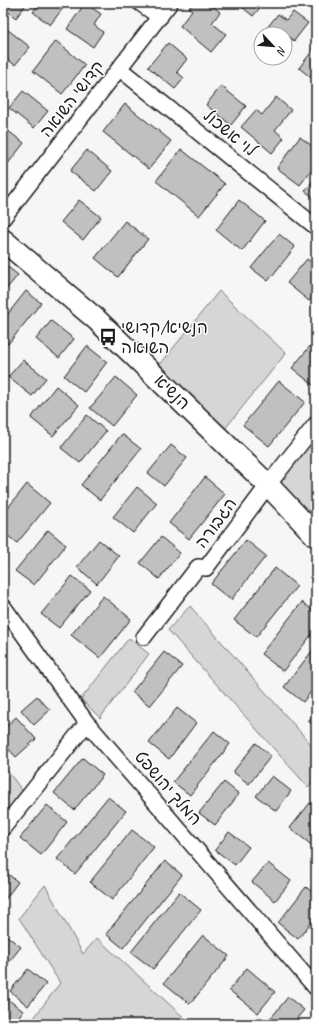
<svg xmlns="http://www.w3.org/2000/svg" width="319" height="1027" font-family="Caveat,'Playpen Sans Hebrew',sans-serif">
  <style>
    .green { fill: #d6d6d6; stroke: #797979 }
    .building { fill: #c0c0c0; stroke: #1c1c1c }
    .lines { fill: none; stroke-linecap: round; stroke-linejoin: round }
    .street-casing { stroke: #1c1c1c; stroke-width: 18 }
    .secondary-casing { stroke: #1c1c1c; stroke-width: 24 }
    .street { stroke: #fff; stroke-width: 15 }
    .secondary { stroke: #fff; stroke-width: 21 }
    .labels { text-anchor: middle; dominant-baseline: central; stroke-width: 3; stroke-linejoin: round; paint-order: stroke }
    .street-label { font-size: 17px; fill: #1c1c1c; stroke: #fff }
    .poi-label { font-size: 17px; fill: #1c1c1c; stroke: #fff; text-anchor: start }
  </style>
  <rect width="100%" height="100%" fill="#f6f6f6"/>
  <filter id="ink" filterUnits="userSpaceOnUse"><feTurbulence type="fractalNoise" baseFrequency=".025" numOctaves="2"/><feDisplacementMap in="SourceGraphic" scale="8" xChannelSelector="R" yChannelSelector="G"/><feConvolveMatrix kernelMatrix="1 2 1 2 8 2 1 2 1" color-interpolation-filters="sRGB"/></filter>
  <g filter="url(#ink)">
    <path class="green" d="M219,291L286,353L224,430L158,367Z
      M316,434V528L276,485Z
      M190,606L316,750V777L308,787L168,630Z
      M129,638L149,654L100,718L81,699Z
      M3,765L24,793L3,819Z
      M45,885L83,954L97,938L191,1024H38L33,1019L60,983L19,918Z"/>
    <path class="building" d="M5,3H27L16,18L3,8Z
      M40,3H67L50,25L33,12Z
      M85,3L101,14L94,25L103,32L93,47L67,29Z
      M194,3H209L220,12L212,23L226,34L211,52L180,26L192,10L189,8Z
      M237,3H264L253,16Z
      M293,12L308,23L294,41L289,37L285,43V34H262L278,14L286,20Z
      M3,26L30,47L15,65L3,56Z
      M56,41L85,65L62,94L33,71Z
      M168,43L187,59L177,72L184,78L175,89L148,67Z
      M316,46V77L314,80L299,68Z
      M221,86L246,106L231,125L206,105Z
      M23,91L48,111L34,128L9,108Z
      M276,97L291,110L275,130L284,138L272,153L241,127L256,110L262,115Z
      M125,104L171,141L149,169L103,132Z
      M3,127L24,143L3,170Z
      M300,137L316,149V164L300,185L277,168Z
      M181,149L225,184L199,216L156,181Z
      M87,150L112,171L96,191L70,171Z
      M316,177V199L305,191Z
      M79,200L101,217L83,240L61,222Z
      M239,200L265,221L242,251L216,230Z
      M125,221L148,239L118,277L95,258Z
      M279,234L295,247L268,281L251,268Z
      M307,259L316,266V292L309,301L287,283Z
      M3,263L18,275L3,293Z
      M26,291L41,303L8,344L3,340V320Z
      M51,321L74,339L59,358L36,339Z
      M316,339V381L313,385L292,368Z
      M87,346L107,362L84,392L64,376Z
      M23,360L46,378L32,396L8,377Z
      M116,377L137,395L112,426L90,408Z
      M279,381L305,402L269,446L243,425Z
      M56,386L79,405L53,436L31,418Z
      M3,407L8,410L3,416Z
      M87,415L106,431L80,463L61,448Z
      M122,434L141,449L100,500L81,485Z
      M171,445L187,458L164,486L148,473Z
      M205,477L225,494L189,539L169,523Z
      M27,484L50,503L17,543L3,532V514Z
      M137,487L157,503L133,533L113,517Z
      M48,530L66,545L34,585L15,571Z
      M161,537L180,553L159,579L140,563Z
      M99,540L119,556L97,584L77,567Z
      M246,540L266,556L231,600L211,584Z
      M275,568L297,586L256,637L234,620Z
      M72,576L90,590L59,628L41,614Z
      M103,596L131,619L100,658L71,635Z
      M302,602L316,613V629L283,671L261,654Z
      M316,646V685L303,702L284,687Z
      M164,652L182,666L150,706L132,692Z
      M37,696L50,710L34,725L21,710Z
      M177,708L196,723L169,759L149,743Z
      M316,712V727L308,721Z
      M16,717L36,739L16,757L3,743V729Z
      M214,731L230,744L190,795L173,782Z
      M256,743L271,756L249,784L233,772Z
      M83,758L103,775L74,810L54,793Z
      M272,776L291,791L276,811L256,796Z
      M224,782L239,794L215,825L199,813Z
      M108,797L126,811L75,874L57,859Z
      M310,803L316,807V845L314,847L290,828Z
      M47,805L67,822L41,855L20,838Z
      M132,830L154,847L112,900L90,882Z
      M229,832L249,847L235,865L215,850Z
      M165,861L182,875L123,948L106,934Z
      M268,863L291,881L275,901L252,882Z
      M3,870L18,882L3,902Z
      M306,887L316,895V916L298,939L278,923Z
      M179,892L201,910L153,969L131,952Z
      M3,933L21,947L3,969Z
      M203,935L229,956L190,1004L164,983Z
      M247,968L275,992L258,1013L229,990Z
      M28,969L46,984L28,1006L10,991Z
      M5,997L23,1011L13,1024H3V1000Z
      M288,997L304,1010L292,1024H266Z"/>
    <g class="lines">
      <g class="street-casing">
        <path id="street" d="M140,3L160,17
          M120,69L316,227
          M3,218L170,3
          M3,606L87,723L316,988
          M144,637L198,567L206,568L268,485L316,424
          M3,828L87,723"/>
      </g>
      <g class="secondary-casing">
        <path id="secondary" d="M3,240L97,320L268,485L316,536"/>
      </g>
      <use href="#street" class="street"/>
      <use href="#secondary" class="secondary"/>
    </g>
  </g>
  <defs>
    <g id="bus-bare" transform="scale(1.38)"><path d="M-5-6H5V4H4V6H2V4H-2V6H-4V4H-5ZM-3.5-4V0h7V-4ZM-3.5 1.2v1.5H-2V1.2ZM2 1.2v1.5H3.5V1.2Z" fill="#1c1c1c" stroke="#fff" stroke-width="2.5" paint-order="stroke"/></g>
  </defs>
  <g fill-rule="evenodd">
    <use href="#bus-bare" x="108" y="337"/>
  </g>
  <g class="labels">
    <g class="street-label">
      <text transform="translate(72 99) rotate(-52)">קדושי השואה</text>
      <text transform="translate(230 133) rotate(39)">לוי אשכול</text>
      <text transform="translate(172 392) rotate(44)">הנשיא</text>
      <text transform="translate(216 523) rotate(-54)">הגבורה</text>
      <text transform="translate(168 788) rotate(49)">המלך יהושפט</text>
    </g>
    <g class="poi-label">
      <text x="121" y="327">הנשיא/קדושי<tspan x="121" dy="20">השואה</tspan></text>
    </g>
  </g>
  <rect width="319" height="1027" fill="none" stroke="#fff" stroke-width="16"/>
  <rect x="8" y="8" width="303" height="1011" fill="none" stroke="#1c1c1c" stroke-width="1.5" filter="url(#ink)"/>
  <g transform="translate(273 46) rotate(116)"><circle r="19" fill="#ffffff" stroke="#a4a4a4"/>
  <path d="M0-3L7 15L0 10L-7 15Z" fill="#1c1c1c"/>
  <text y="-6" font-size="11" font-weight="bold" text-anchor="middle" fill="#1c1c1c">N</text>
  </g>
</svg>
